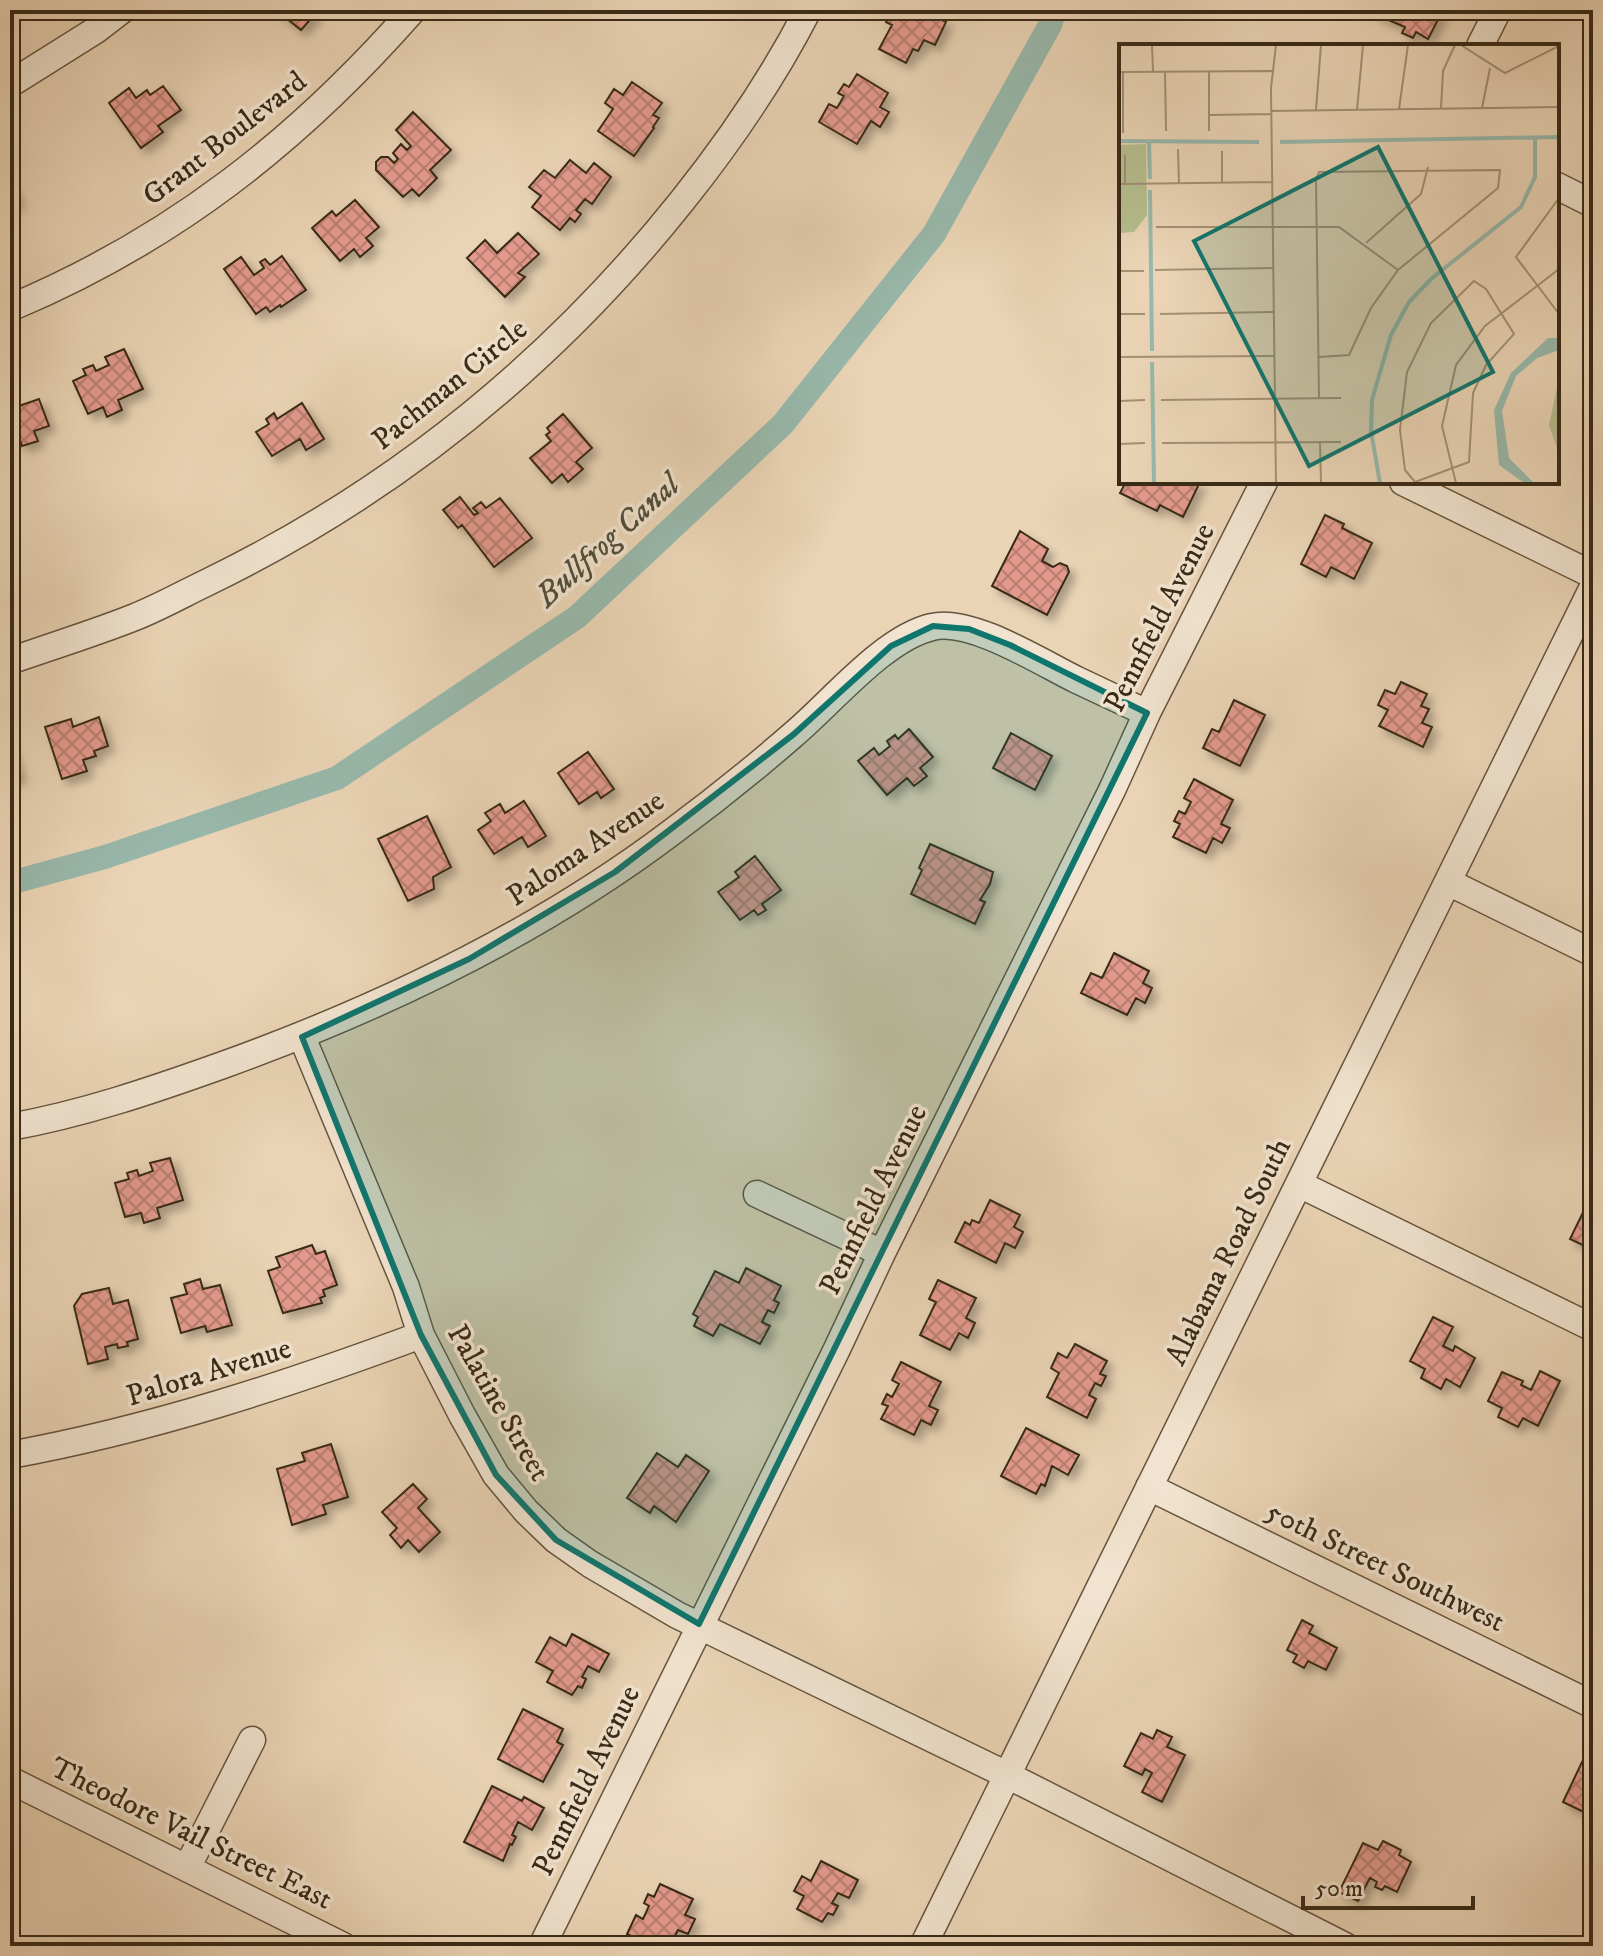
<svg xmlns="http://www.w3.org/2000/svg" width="1603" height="1956" font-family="'IM FELL DW Pica',serif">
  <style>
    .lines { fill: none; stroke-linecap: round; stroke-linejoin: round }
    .canal { stroke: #98b8ab; stroke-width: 24 }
    .building { fill: url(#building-cross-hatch); stroke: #392a16; stroke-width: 2; filter: url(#shadow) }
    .minor-casing { stroke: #65543e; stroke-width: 29 }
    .minor { stroke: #f1e3cf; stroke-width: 26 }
    .marked { fill: #0f766e; fill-opacity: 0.2; stroke: #0f766e; stroke-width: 6; stroke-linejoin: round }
    .labels { text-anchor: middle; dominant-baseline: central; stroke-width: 7; stroke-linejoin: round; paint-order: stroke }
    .street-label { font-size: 30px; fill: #392a16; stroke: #f1e3cf }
    .water-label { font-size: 32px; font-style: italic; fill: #514e3b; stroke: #f1e3cf }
    .inset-river { fill: none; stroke: #98b8ab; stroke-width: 4 }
    .inset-road { fill: none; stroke: #a39075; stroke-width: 2 }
    .view { fill: #0f766e; fill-opacity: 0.15; stroke: #0f766e; stroke-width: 4 }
    .inset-edge { fill: none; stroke: #392a16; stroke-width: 4 }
  </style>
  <defs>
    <pattern id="building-cross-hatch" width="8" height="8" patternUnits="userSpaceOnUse" patternTransform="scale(2)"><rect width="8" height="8" fill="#e39a8d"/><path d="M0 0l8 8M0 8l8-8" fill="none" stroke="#b97e72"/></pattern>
    <filter id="shadow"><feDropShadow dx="6" dy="6" stdDeviation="4" flood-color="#0004"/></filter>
  </defs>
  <rect width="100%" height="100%" fill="#ead4b5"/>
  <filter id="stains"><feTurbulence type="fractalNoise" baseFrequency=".0025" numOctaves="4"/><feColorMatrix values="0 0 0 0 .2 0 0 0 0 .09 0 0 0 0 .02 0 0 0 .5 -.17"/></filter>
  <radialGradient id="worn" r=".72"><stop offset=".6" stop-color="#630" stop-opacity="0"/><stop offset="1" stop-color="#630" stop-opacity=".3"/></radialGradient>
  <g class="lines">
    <path class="canal" d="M10,883L105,857L337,778L577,617L783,424L934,234L1050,25L1055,10"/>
  </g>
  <path class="building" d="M276,10H312L316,13L301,30Z
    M892,10H923L946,22L935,45L924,40L918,51L913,49L906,63L879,49L892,25L886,22Z
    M1374,10H1443L1428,39L1416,32L1413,38L1402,33L1405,27L1372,13Z
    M857,74L888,93L880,107L889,112L880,127L871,121L857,144L819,122L829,104L837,108L844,96L838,93L844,84L849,87Z
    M632,82L662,103L653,115L659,118L653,127L654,128L634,156L598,131L613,109L605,103L614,89L623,95Z
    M163,86L181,110L158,126L163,132L141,148L109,103L129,88L136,98L147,90L150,95Z
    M413,112L451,150L430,170L437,178L419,196L412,189L403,197L376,170V162L381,157H388L394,163L398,159L393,153L401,144L407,150L411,146L396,130Z
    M570,160L586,173L594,163L611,177L592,204L585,199L576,210L581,214L575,222L570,218L560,230L532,207L541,196L529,187L544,170L555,178Z
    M10,182L18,202L10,205Z
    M355,200L379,227L366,238L373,246L360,257L354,249L340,261L312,228L332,211L336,216Z
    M518,233L539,254L518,273L525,277L505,297L467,258L485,240L497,253Z
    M282,256L306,290L281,307L280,305L270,312L266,307L256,314L224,269L241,257L254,275L264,268L260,262L265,259L270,265Z
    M124,349L143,389L118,400L122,410L107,417L103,407L88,414L73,381L86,375L83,369L93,365L96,371L109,365L105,357Z
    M39,399L49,426L34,431L38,441L22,446L19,437L10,440V409Z
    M302,403L324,439L306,450L300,439L272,456L256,432L269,424L266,419L274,413L277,419Z
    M563,414L592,448L576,462L583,469L568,482L562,474L552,483L530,458L551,441L546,435L550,432L547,428Z
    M1126,482H1200L1183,517L1160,505L1157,511L1120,493Z
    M460,497L474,515L478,513L473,508L481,502L486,508L500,498L532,538L494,567L462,525L458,528L443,510Z
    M1325,515L1344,524L1342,528L1372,543L1354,579L1331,567L1326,577L1301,564Z
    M1020,531L1048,549L1042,561L1053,567L1060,563L1067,566L1069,572L1047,615L992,586Z
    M1401,682L1427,694L1421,706L1429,709L1422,723L1432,727L1423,747L1379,726L1388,710L1378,705L1385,690L1395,694Z
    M1234,700L1265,715L1240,766L1203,748L1212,729L1219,732Z
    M99,717L108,746L94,751L96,756L83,760L87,771L62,779L45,727L71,719L73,727Z
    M909,729L933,757L920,768L927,776L914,786L907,778L887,795L858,761L874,748L879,755L890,746L887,741L895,735L898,739Z
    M1011,733L1052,756L1035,790L993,768Z
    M10,744L20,777L10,780Z
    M588,752L614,789L601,798L597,792L579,804L558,773Z
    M1194,779L1233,800L1221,824L1230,828L1222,843L1213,838L1206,853L1173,837L1180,824L1174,821L1179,811L1185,814L1191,802L1184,798Z
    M524,801L546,836L528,847L522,837L494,854L478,830L491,821L485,813L500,804L505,813Z
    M427,816L451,867L433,877L434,889L408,901L378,839Z
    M930,844L993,872L990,884L980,900L985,902L975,924L911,894L922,870L919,868Z
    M755,856L781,890L762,904L766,910L758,915L754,910L740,920L718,892L739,877L735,872Z
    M1114,953L1149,971L1143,983L1152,988L1145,1003L1136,998L1127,1015L1081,993L1091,973L1102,978Z
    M170,1158L183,1200L157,1208L160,1218L144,1223L141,1213L125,1217L115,1183L129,1179L127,1173L137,1170L139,1176L153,1171L150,1163Z
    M990,1200L1020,1215L1014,1227L1023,1232L1015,1248L1005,1243L996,1263L955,1242L965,1222L970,1225L972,1220L979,1223Z
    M1589,1200L1593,1202V1250L1570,1239Z
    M312,1245L316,1254L325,1251L337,1285L323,1290L325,1296L320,1298L322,1303L283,1313L268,1271L280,1267L276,1257Z
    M746,1268L781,1286L774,1300L779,1303L774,1313L768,1310L762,1322L770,1326L760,1344L720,1324L713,1336L694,1326L698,1317L693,1314L715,1271L739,1283Z
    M200,1279L203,1289L220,1285L232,1325L207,1332L205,1326L181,1333L171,1298L187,1294L184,1284Z
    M938,1280L976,1298L966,1318L975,1323L968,1338L959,1333L950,1350L920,1335L936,1302L929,1299Z
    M109,1288L113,1304L128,1300L138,1339L127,1342L128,1346L118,1348L117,1344L105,1347L108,1359L88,1364L74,1306L82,1294Z
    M1433,1317L1453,1327L1443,1346L1453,1351L1455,1346L1475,1358L1460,1387L1446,1379L1441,1389L1421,1378L1425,1369L1410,1361Z
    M1075,1344L1107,1361L1100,1374L1106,1376L1101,1386L1095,1383L1089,1395L1096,1399L1087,1418L1047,1397L1059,1373L1051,1368L1058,1353L1067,1358Z
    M901,1362L941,1382L929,1406L938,1410L931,1425L921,1420L914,1435L881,1419L888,1406L882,1404L887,1394L892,1397L899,1384L892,1380Z
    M1540,1371L1560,1381L1538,1426L1523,1418L1518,1427L1498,1417L1502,1408L1488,1401L1502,1372L1523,1381L1521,1385L1531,1390Z
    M1026,1428L1079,1455L1068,1475L1052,1466L1045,1486L1041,1484L1036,1494L1001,1476Z
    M331,1444L348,1497L323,1505L326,1514L292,1525L277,1469L305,1461L302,1453Z
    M657,1453L678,1467L686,1455L709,1471L676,1522L654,1506L650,1513L627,1498Z
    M413,1484L427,1499L418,1508L440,1532L419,1552L408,1540L401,1548L390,1535L397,1528L382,1512Z
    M1302,1620L1313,1626L1309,1633L1337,1648L1326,1670L1308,1661L1304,1668L1293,1662L1297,1655L1287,1650Z
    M572,1634L609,1654L599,1672L588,1666L582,1677L586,1679L582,1688L578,1686L572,1695L547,1682L553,1671L536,1662L550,1637L566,1646Z
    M523,1709L563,1729L557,1742L563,1745L543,1782L498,1759Z
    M1157,1730L1172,1737L1167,1747L1185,1755L1162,1802L1142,1792L1152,1773L1145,1769L1142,1775L1124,1766L1141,1733L1153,1739Z
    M1582,1762L1593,1767V1829L1583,1824L1588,1814L1563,1802Z
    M492,1786L522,1801L524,1797L544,1808L532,1830L518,1822L512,1835L516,1837L512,1845L510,1844L503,1861L464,1842Z
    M1383,1841L1401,1850L1399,1855L1411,1862L1397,1892L1385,1886L1382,1890L1375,1887L1377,1882L1370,1878L1358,1901L1339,1892L1363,1843L1378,1850Z
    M821,1861L858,1880L849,1898L838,1893L832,1903L838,1906L833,1915L828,1913L822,1922L797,1909L804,1896L794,1891L802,1876L811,1881Z
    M660,1884L693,1899L685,1915L695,1919L688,1934L678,1930L670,1946H651L627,1934L636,1915L643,1919L649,1906L644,1903L648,1894L654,1897Z"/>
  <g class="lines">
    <g class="minor-casing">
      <path id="minor" d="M1480,46L1498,10
        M10,84L96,30L122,10
        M1557,186L1593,204
        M10,308C172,240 297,142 413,10
        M1403,482L1593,575
        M10,661C52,646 95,633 135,617C160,607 183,594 206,583C394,492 552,364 682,201C730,141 773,78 808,10
        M1448,882L1593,953
        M302,1037L406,1287L421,1335L462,1415L496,1475L526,1511L556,1540L590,1564L677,1615L1007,1775L1345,1946
        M10,1127C83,1114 153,1090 223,1065C381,1008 537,934 672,832C714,801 755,768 794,734C832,702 884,638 932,627C970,617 1042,663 1077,680C1100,691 1124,702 1147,713
        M1299,1184L1593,1328
        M757,1194L882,1253
        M10,1455C152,1429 286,1385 421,1335
        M1149,1487L1593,1705
        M10,1780L343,1946
        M187,1868L252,1740
        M542,1946L836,1351L882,1253L1112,790L1147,713L1264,482
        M923,1946L1593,587"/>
    </g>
    <use href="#minor" class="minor"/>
  </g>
  <path class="marked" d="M933,626L969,629L1010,645L1147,713L699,1624L556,1540L496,1475L421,1335L302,1037L469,959L615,872L794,734L891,646Z"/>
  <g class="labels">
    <g class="street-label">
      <text transform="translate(225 139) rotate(-38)">Grant Boulevard</text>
      <text transform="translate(450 385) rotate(-39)">Pachman Circle</text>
      <text transform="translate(1160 618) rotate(-63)">Pennfield Avenue</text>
      <text transform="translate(586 849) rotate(-34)">Paloma Avenue</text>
      <text transform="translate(874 1200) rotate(-64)">Pennfield Avenue</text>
      <text transform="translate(1229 1252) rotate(-64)">Alabama Road South</text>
      <text transform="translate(209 1373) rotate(-17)">Palora Avenue</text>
      <text transform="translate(498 1403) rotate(60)">Palatine Street</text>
      <text transform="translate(1385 1567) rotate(26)">50th Street Southwest</text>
      <text transform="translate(587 1781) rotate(-64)">Pennfield Avenue</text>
      <text transform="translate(191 1834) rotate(26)">Theodore Vail Street East</text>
    </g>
    <g class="water-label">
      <text transform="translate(608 541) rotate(-42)">Bullfrog Canal</text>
    </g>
  </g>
  <g transform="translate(1119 44)">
    <rect width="440" height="440" fill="#ead4b5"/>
    <path d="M440,335V410L430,381Z" fill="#b5bd8e"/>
    <path d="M27,100L28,171L15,188L0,189V101Z" fill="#b5bd8e"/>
    <path d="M429,294H440V306L418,314L397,332L383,367L390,414L415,439H405L380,421L375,366L392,329Z" fill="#98b8ab"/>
    <path class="inset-river" d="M0,97L140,98M30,97L31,135M161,98L440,93M31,146L33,307M33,318L35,439M261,439L252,387L253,356L272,291L290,258L312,235L402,163L416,133V94"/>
    <path class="inset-road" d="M33,1L34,28M157,1L152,44L157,439M342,1L386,29L440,2M0,28L153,27M4,28V89M46,28L47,87M90,28V87M363,64L371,24M280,65L289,1M322,65L324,27L336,1M197,66L202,1M238,66L244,1M152,67L440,63M90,71L152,70M59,105L60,140M103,107V139M0,140L153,138M6,140V111M440,154L397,213L440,270M37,183H220L279,226M247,199L302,150L309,123M36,226L155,224M0,227H25M355,237L367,245L395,290L367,321L354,349L350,418L296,438L286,426L281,386L288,328L312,279ZM0,270H26M41,270L154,268M0,313L156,312M200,313L230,311L252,264L279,226L379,144L381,126L200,128L197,136L200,354M42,356L222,354M0,357L26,356M201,398L202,439M43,399L222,398M0,400L26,399M337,439L323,382L337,321L366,282L440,225"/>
    <path class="view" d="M259,103L374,328L190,422L75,197Z"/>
    <rect width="440" height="440" class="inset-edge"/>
  </g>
  <rect width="1603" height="1956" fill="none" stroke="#ead4b5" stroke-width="40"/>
  <rect x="12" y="12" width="1579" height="1932" fill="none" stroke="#392a16" stroke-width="4"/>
  <rect x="20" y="20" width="1563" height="1916" fill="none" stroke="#392a16" stroke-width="2"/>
  <path d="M1303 1896v12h170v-12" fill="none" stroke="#392a16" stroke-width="4"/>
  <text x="1315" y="1896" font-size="24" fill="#392a16" stroke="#f1e3cf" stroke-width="6" paint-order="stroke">50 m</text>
  <rect width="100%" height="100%" filter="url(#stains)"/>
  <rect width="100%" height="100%" fill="url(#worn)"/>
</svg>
